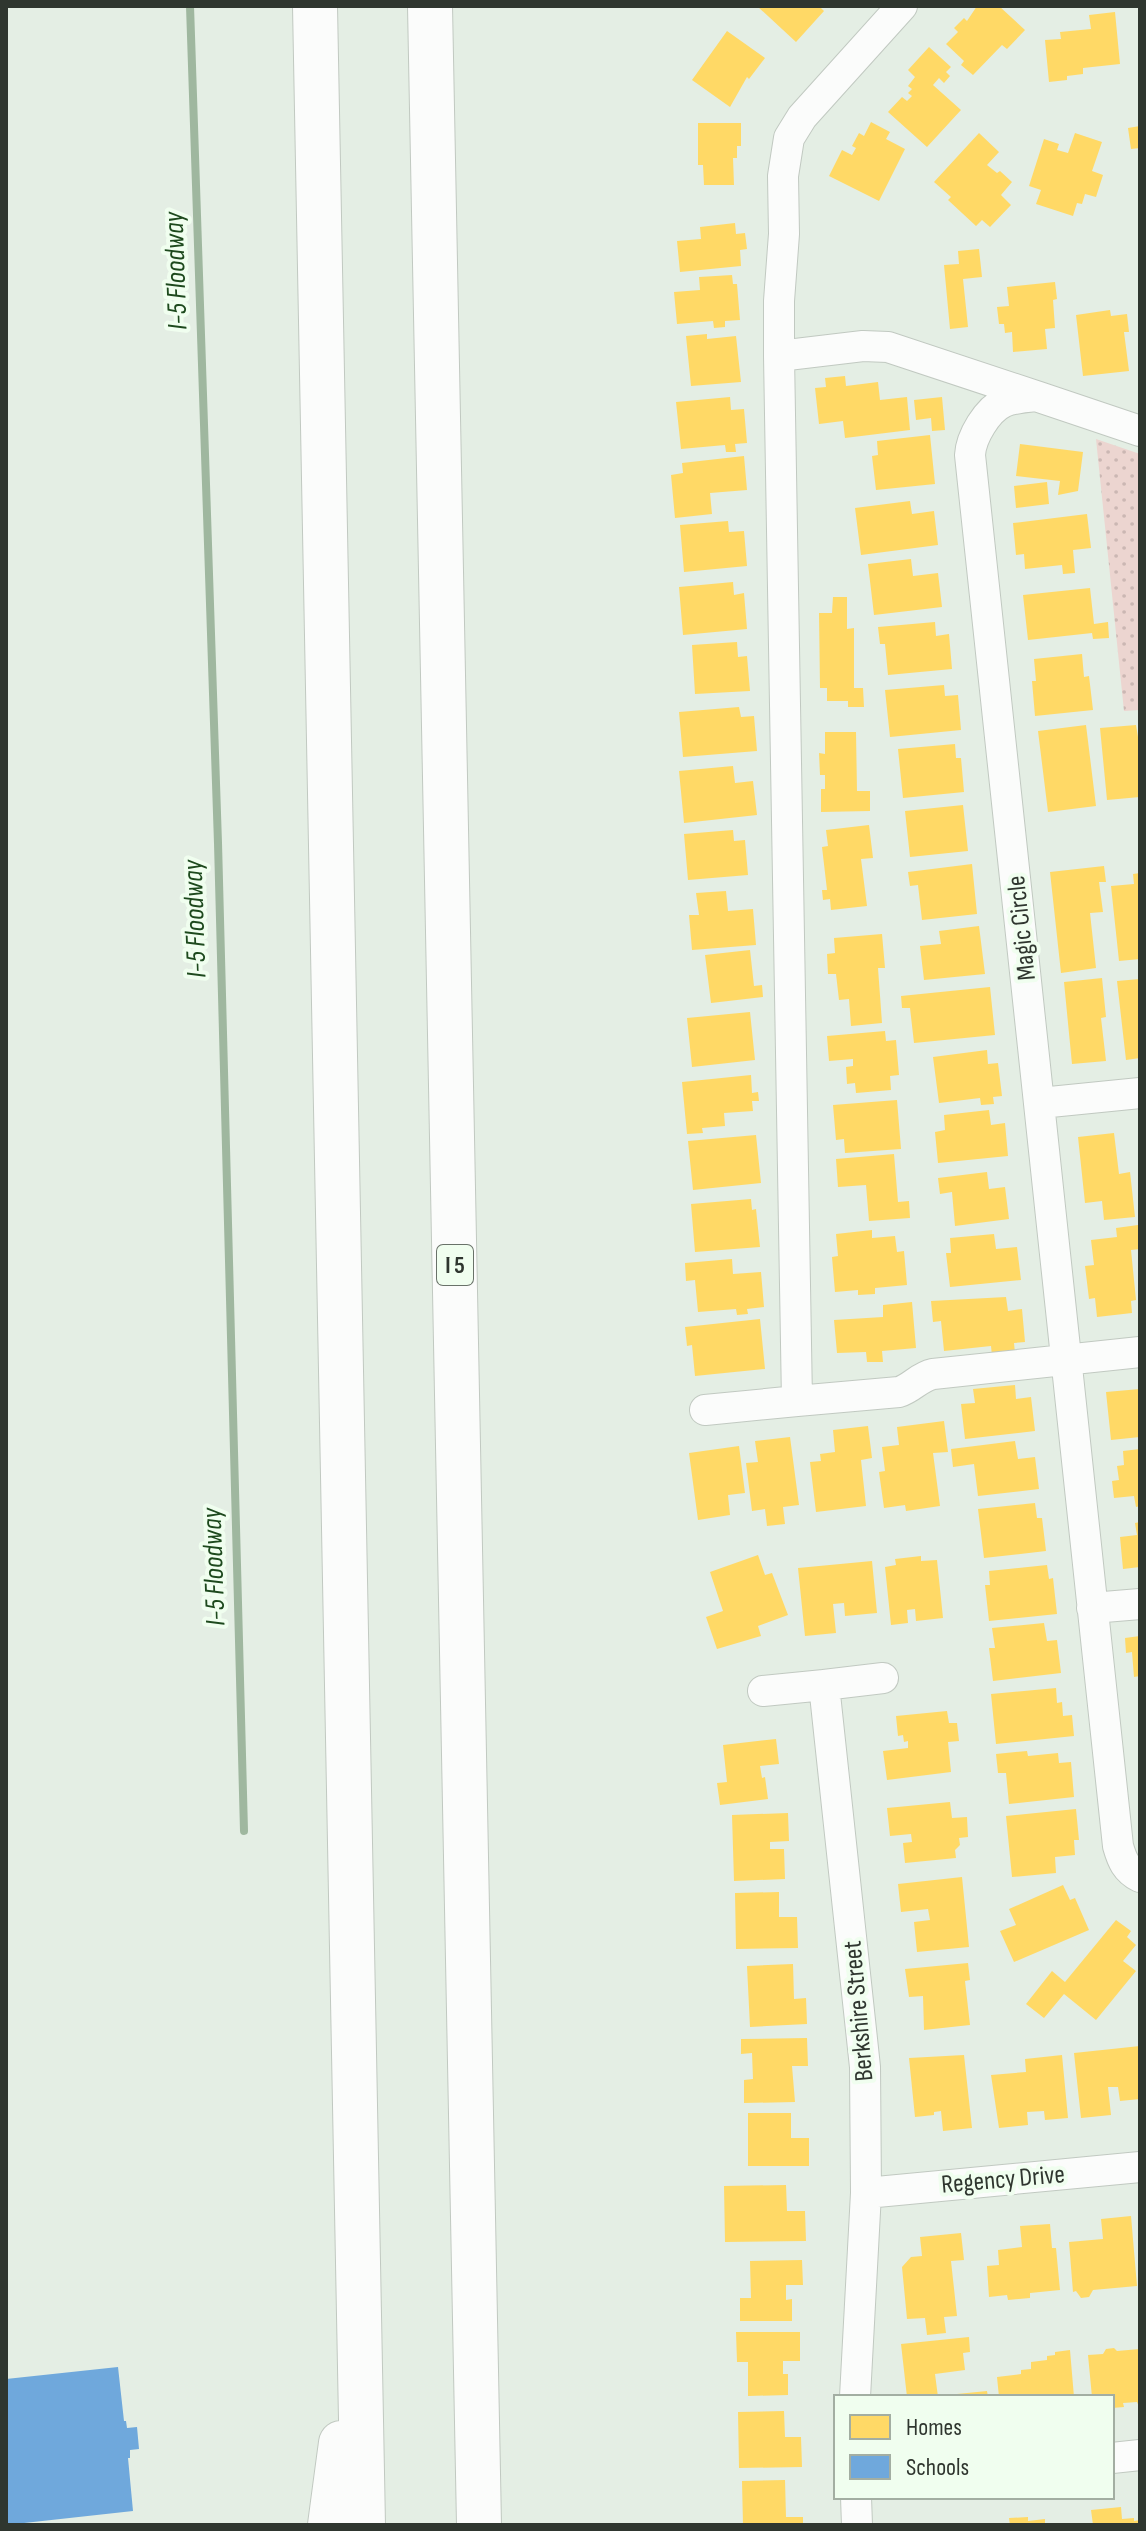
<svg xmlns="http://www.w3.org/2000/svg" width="1146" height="2531" font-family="'Sofia Sans Condensed',sans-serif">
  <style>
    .grass { fill: url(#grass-dots) }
    .homes { fill: #ffd966 }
    .schools { fill: #6fa8dc }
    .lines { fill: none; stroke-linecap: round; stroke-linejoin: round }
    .stream { stroke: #9fb79f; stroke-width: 8 }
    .minor-casing { stroke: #c1c9c1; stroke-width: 32 }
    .motorway-casing { stroke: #c1c9c1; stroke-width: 46 }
    .minor { stroke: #fbfcfb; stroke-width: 30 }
    .motorway { stroke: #fbfcfb; stroke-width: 44 }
    .labels { text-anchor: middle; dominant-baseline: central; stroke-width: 8; stroke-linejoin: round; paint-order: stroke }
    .shield { fill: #f0feef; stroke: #697269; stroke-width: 2 }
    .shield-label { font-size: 24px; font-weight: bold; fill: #2f362f }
    .street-label { font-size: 26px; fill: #2f362f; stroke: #f0feef }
    .water-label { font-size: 28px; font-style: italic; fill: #1d491d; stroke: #f0feef }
  </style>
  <defs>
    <pattern id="grass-dots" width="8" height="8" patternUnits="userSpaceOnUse" patternTransform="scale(2)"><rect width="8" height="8" fill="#ecd5d0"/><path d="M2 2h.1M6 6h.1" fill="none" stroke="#cbb7b3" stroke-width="1.8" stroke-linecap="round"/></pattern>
  </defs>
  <rect width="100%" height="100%" fill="#e4eee4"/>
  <path class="grass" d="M1096,439L1140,454V710L1124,711Z"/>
  <path class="homes" d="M757,6H819L824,11L796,42Z
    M977,6H999L1025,30L1007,49L1002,45L973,75L961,65L964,61L946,44L958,32L954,28L964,18L967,21Z
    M1115,12L1120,64L1083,68V74L1067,76V80L1049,82L1045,40L1061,39L1060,32L1091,29L1089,15Z
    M727,31L765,58L749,79L747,77L730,107L692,80Z
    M929,47L951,67L946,72L950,76L944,83L939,78L933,85L961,110L927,147L888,112L902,97L907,101L912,96L908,93L912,89L908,86L915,77L908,70Z
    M871,122L890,132L886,139L905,149L879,201L829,176L842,150L852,155L856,148L852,146L859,133L864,136Z
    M698,123H741V146H737V158H733L734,185H704L703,165H698Z
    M1140,126V148L1131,149L1128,128Z
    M979,133L999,152L987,165L997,173L1000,171L1012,182L1001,195L1011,205L990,227L982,220L976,226L948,200L951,197L934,182Z
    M1075,133L1102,142L1092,171L1103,175L1096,197L1085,194L1082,204L1077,203L1073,216L1036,204L1041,190L1029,186L1044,139L1059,144L1057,150L1068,153Z
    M735,223L736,234L745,233L747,249L740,250L741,266L680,272L677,241L701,239L700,227Z
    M979,249L982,277L963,279L968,327L950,329L944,265L959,264L958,251Z
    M732,275L733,284H737L740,320L725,321V327L714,328L713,321L677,324L674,292L700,290L699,277Z
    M1055,282L1057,299L1053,300L1055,328L1045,329L1047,349L1013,352L1012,332L1005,333L1004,324H999L997,307L1009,306L1007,287Z
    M1110,310L1111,316L1127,314L1129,332H1124L1129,371L1083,376L1076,315Z
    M707,334V339L736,336L741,382L691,386L686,336Z
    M845,376L846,386L878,382L880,400L907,397L910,430L845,438L843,421L819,424L815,388L826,387L825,378Z
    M730,397L731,410L744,409L747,443L735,444L736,452H726L725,445L681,449L676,402Z
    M942,397L945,430L932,431L931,418L916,420L914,400Z
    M930,435L935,484L876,490L872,456L878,455L877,441Z
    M1020,444L1083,452L1078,491L1058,495L1060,481L1016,476Z
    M744,456L747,490L710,493L712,514L675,518L671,475L683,473L682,463Z
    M1047,482L1049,504L1016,508L1014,486Z
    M910,501L912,514L934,511L938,545L861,555L855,508Z
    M1087,514L1091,548L1073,550L1075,573L1063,574L1062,565L1025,569L1024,554L1016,555L1013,523Z
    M728,521L729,532L744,531L747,566L684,572L680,525Z
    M911,559L913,576L938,573L942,607L874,615L868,564Z
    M733,582L734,595L744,593L747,629L683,635L679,587Z
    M1090,588L1094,624L1108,622L1109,638L1093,639L1092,633L1028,640L1023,595Z
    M833,597H847V629L854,628V688H863L864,707H848V701H827V688H820L819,613H832Z
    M935,622L936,636L949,634L952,669L888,675L885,644H880L878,627Z
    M737,642L738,657L747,656L750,691L695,694L692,645Z
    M1082,654L1084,677L1089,676L1093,710L1035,716L1032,681H1036L1034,659Z
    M944,685L945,696L958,695L961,730L890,737L885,690Z
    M739,707L741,717L754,716L757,751L683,757L679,712Z
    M1086,725L1096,806L1048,812L1038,731Z
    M1136,725L1138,737H1140V797L1107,800L1100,728Z
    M825,732H856L857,791H870V811L821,812V789H825V775H820L819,753L825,754Z
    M955,744L956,758H961L964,792L903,798L898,749Z
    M733,766L735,783L753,781L757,815L684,823L679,771Z
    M963,805L968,851L910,857L905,811Z
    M869,825L873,858L861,859L867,906L831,910L830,899L823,900L822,890H827L822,847L828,846L826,830Z
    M733,830L734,841L745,840L748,875L688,880L684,834Z
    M972,864L977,914L922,920L918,885L910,886L908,872Z
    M1104,866L1106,882H1099L1103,912L1090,913L1096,968L1061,973L1050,872Z
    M1140,873V959L1119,961L1111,886L1134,884L1133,874Z
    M726,891L728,911L753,909L756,945L692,950L689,915H699L696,893Z
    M979,926L985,974L924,980L920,946L941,944L939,931Z
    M882,934L885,968H878L882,1023L851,1026L849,999L839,1000L836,974H828L827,954L835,953L834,938Z
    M750,950L754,986L762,985L763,997L711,1003L705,955Z
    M1102,978L1106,1017L1101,1018L1106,1061L1072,1064L1064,982Z
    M1140,979V1058L1126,1060L1117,981Z
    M990,987L995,1035L914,1043L910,1008H902L901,996Z
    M750,1012L755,1060L692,1067L687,1018Z
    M885,1031L886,1041L896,1040L899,1075L890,1076L891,1090L856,1093L855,1083L847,1084L846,1067L853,1066V1059L829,1061L827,1036Z
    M987,1050L988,1064L998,1063L1002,1096L993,1097L994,1104L981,1105L980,1098L939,1103L933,1057Z
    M751,1075L752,1093L758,1092L759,1101H752L753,1111L724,1113L725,1126L702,1128L703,1133L687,1134L682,1082Z
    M897,1100L901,1149L845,1153L844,1139L836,1140L833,1105Z
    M989,1110L991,1125L1005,1123L1008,1156L938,1163L935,1132L945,1130L944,1115Z
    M1114,1133L1119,1174L1130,1172L1135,1217L1104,1220L1102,1201L1085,1203L1078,1137Z
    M756,1135L761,1183L693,1190L688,1141Z
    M894,1154L898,1202L909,1201L910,1218L869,1221L866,1185L838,1187L836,1159Z
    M987,1172L989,1189L1005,1187L1009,1219L955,1226L952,1192L940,1194L938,1178Z
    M751,1199L752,1210L756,1209L760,1247L695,1252L691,1204Z
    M1138,1225L1140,1249L1131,1250L1136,1300L1131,1301L1132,1313L1097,1317L1095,1298L1089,1299L1085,1266L1094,1265L1091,1240L1117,1237L1116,1228Z
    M872,1230V1238L895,1236L897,1252L904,1251L907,1285L875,1288V1294L858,1295V1290L835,1292L832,1257L838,1256L836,1234Z
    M994,1234L996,1249L1017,1247L1021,1280L950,1287L946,1253H951L950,1238Z
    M732,1259L733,1274L761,1272L764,1307L747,1309L748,1314L737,1315L736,1309L698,1312L695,1280L686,1281L685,1263Z
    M1006,1297L1008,1311L1022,1309L1025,1342L1014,1343L1015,1353L992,1356L991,1346L944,1351L941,1321L933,1322L931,1301Z
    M912,1302L916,1348L882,1351L883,1362H867L866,1352L837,1353L834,1320L883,1317V1305Z
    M760,1319L765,1369L695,1376L692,1345L687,1346L685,1327Z
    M1015,1385L1016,1399L1031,1397L1035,1431L965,1439L961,1404L975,1403L973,1389Z
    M1140,1389V1437L1111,1440L1106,1392Z
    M944,1421L948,1452L933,1453L940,1506L906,1511L905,1505L884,1508L879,1472L885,1471L882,1447L899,1445L897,1427Z
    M868,1426L872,1458L861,1460L866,1506L816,1512L810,1462L821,1461L820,1454L835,1452L833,1430Z
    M790,1437L799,1505L783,1507L785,1524L767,1526L765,1509L752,1511L746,1463L758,1462L755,1441Z
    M1015,1441L1018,1459L1035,1457L1039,1489L978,1496L974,1464L953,1467L951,1449Z
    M739,1446L745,1493L728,1495L730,1515L698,1520L689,1453Z
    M1140,1449V1506L1136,1507L1134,1496L1114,1498L1112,1481L1119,1480L1117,1466L1124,1465L1123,1451Z
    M1035,1503L1037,1518H1042L1046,1551L984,1558L978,1509Z
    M1140,1522V1567L1123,1569L1120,1537L1137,1535L1135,1523Z
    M758,1555L765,1575L772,1573L788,1615L758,1626L761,1636L717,1649L706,1617L723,1611L710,1572Z
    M921,1556V1561L937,1560L943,1618L916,1621L915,1609L907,1610L908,1623L891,1625L885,1567L896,1565L895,1559Z
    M872,1561L877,1613L845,1616L844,1603L833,1604L836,1633L805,1636L798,1568Z
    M1047,1565L1049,1579L1053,1578L1057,1614L989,1621L985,1585H990L989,1571Z
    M1044,1623L1047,1641L1057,1640L1061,1673L993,1681L989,1648H995L992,1628Z
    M1140,1636V1676L1134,1677L1132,1652L1126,1653L1125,1638Z
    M1056,1688L1057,1703L1062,1702L1063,1716L1072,1715L1074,1736L996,1744L991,1694Z
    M947,1711L949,1723H957L959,1741L948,1742L951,1772L887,1780L883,1751L908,1748V1741L904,1742L903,1735L898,1736L896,1716Z
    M776,1739L779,1764L760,1766L762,1778L765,1777L768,1799L720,1805L717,1783L727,1782L723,1745Z
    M1027,1751L1028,1756L1058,1753L1059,1763L1071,1762L1074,1797L1009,1804L1006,1773H998L996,1754Z
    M950,1802L952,1818L967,1817L968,1837L959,1838L960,1845L955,1850L956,1858L905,1863L903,1843L912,1842L911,1834L890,1836L887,1808Z
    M1076,1809L1079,1840H1074L1075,1855L1055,1857L1056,1873L1012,1877L1006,1816Z
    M788,1813L789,1841L770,1842V1849H784L785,1879L734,1881L732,1815Z
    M962,1877L969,1947L917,1952L914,1922L930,1920L928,1909L901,1912L898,1884Z
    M1063,1885L1070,1900L1075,1898L1089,1930L1014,1962L1000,1931L1016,1925L1009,1909Z
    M779,1892V1917H797L798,1948L736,1949L735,1893Z
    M1116,1920L1131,1931L1127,1937L1136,1945L1123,1961L1136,1971L1096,2020L1064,1994L1044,2018L1026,2004L1052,1971L1065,1982Z
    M968,1963L970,1980L965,1981L970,2025L924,2030L923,1996L909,1997L905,1969Z
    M793,1964L794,1999L806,1998L807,2024L750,2027L747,1966Z
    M807,2038L808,2066H792L795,2102L744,2103V2080L753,2079L752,2053L741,2054V2039Z
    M1140,2046V2099L1120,2101L1118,2087H1108L1111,2115L1081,2118L1074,2053Z
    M964,2055L972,2128L943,2131L941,2111L934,2112V2115L915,2117L909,2058Z
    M1062,2055L1068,2118L1045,2120L1044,2111L1027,2112L1028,2125L999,2128L991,2075L1026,2072L1025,2059Z
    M748,2113H791V2138H809V2166H748Z
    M786,2185L787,2211H805L806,2241L725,2242L724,2186Z
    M1131,2216L1137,2286L1093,2290L1089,2297L1081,2298L1076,2291L1073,2292L1069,2242L1103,2239L1101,2219Z
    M1050,2224L1052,2248H1056L1060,2290L1030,2293V2298L1008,2300L1007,2295L989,2297L987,2266L999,2265L998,2250L1022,2247L1020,2226Z
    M961,2233L964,2260L951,2261L957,2316L944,2317L946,2333L927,2335L925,2318L907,2319L902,2267L911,2257L922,2256L920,2237Z
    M802,2260L803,2285H786V2300L792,2299V2321H740V2298H751L750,2261Z
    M736,2332H800V2361H783V2374H788V2395L748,2396V2362H737Z
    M969,2337L970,2352L963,2353L965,2370L935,2374L938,2397H907L901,2344Z
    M1114,2348L1117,2351L1140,2349V2409L1137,2402L1123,2403L1124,2407L1112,2408V2397H1092L1088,2355L1103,2354L1106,2349Z
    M1070,2350L1074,2397H999L997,2377L1021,2374V2370L1031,2369V2362L1047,2360V2356L1055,2355V2352Z
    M987,2391L988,2397H947V2395Z
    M784,2411L785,2437H801L802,2467L739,2468L738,2412Z
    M785,2480L786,2517H803V2525H743L742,2481Z
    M1121,2507L1122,2519L1134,2518V2521L1140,2520V2525H1093L1091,2510Z
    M1028,2517V2521L1045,2519V2525H1010L1009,2518Z"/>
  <path class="schools" d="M118,2367L124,2421H126L127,2428L137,2427L139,2449L130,2450V2458H128L133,2511L6,2525V2379Z"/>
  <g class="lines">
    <path class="stream" d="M190,6L218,843L244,1831"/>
    <g class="minor-casing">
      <path id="minor" d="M779,356V301L784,234L783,176L789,138L802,117L902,6
        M1036,396L888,347L863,346L779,356L797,1401L899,1392C912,1388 919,1377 933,1374L1140,1352
        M1140,431L1036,396C1025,397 1014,398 1004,402C987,410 971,437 970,455L1118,1846C1122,1860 1126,1870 1140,1877
        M1040,1103L1140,1093
        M705,1410L797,1401
        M1092,1608L1140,1604
        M763,1691L824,1685
        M866,2193L1140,2167
        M855,2397L866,2193L865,2067L824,1685L883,1678
        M1112,2458L1140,2455
        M856,2497L857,2525"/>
    </g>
    <g class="motorway-casing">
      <path id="motorway" d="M315,6L363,2525
        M430,6L479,2525
        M330,2525L341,2443"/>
    </g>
    <use href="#minor" class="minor"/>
    <use href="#motorway" class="motorway"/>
  </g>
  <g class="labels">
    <rect class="shield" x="437" y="1245" width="36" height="40" rx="6"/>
    <g class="shield-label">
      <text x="455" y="1265">I 5</text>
    </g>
    <g class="street-label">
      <text transform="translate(1022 928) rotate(-96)">Magic Circle</text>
      <text transform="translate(859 2011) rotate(-95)">Berkshire Street</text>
      <text transform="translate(1003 2180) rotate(-5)">Regency Drive</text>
    </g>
    <g class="water-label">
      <text transform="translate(176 271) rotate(-92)">I-5 Floodway</text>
      <text transform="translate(195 919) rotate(-92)">I-5 Floodway</text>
      <text transform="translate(214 1567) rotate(-92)">I-5 Floodway</text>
    </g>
  </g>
  <rect width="1146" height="2531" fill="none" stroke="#2f362f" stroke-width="16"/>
  <rect x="834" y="2395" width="280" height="104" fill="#f0feef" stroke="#a3aea2" stroke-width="2"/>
  <rect x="850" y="2415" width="40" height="24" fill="#ffd966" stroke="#a3aea2" stroke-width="2"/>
  <text x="906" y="2435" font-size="24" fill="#2f362f">Homes</text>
  <rect x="850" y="2455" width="40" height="24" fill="#6fa8dc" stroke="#a3aea2" stroke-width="2"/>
  <text x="906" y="2475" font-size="24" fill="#2f362f">Schools</text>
</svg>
